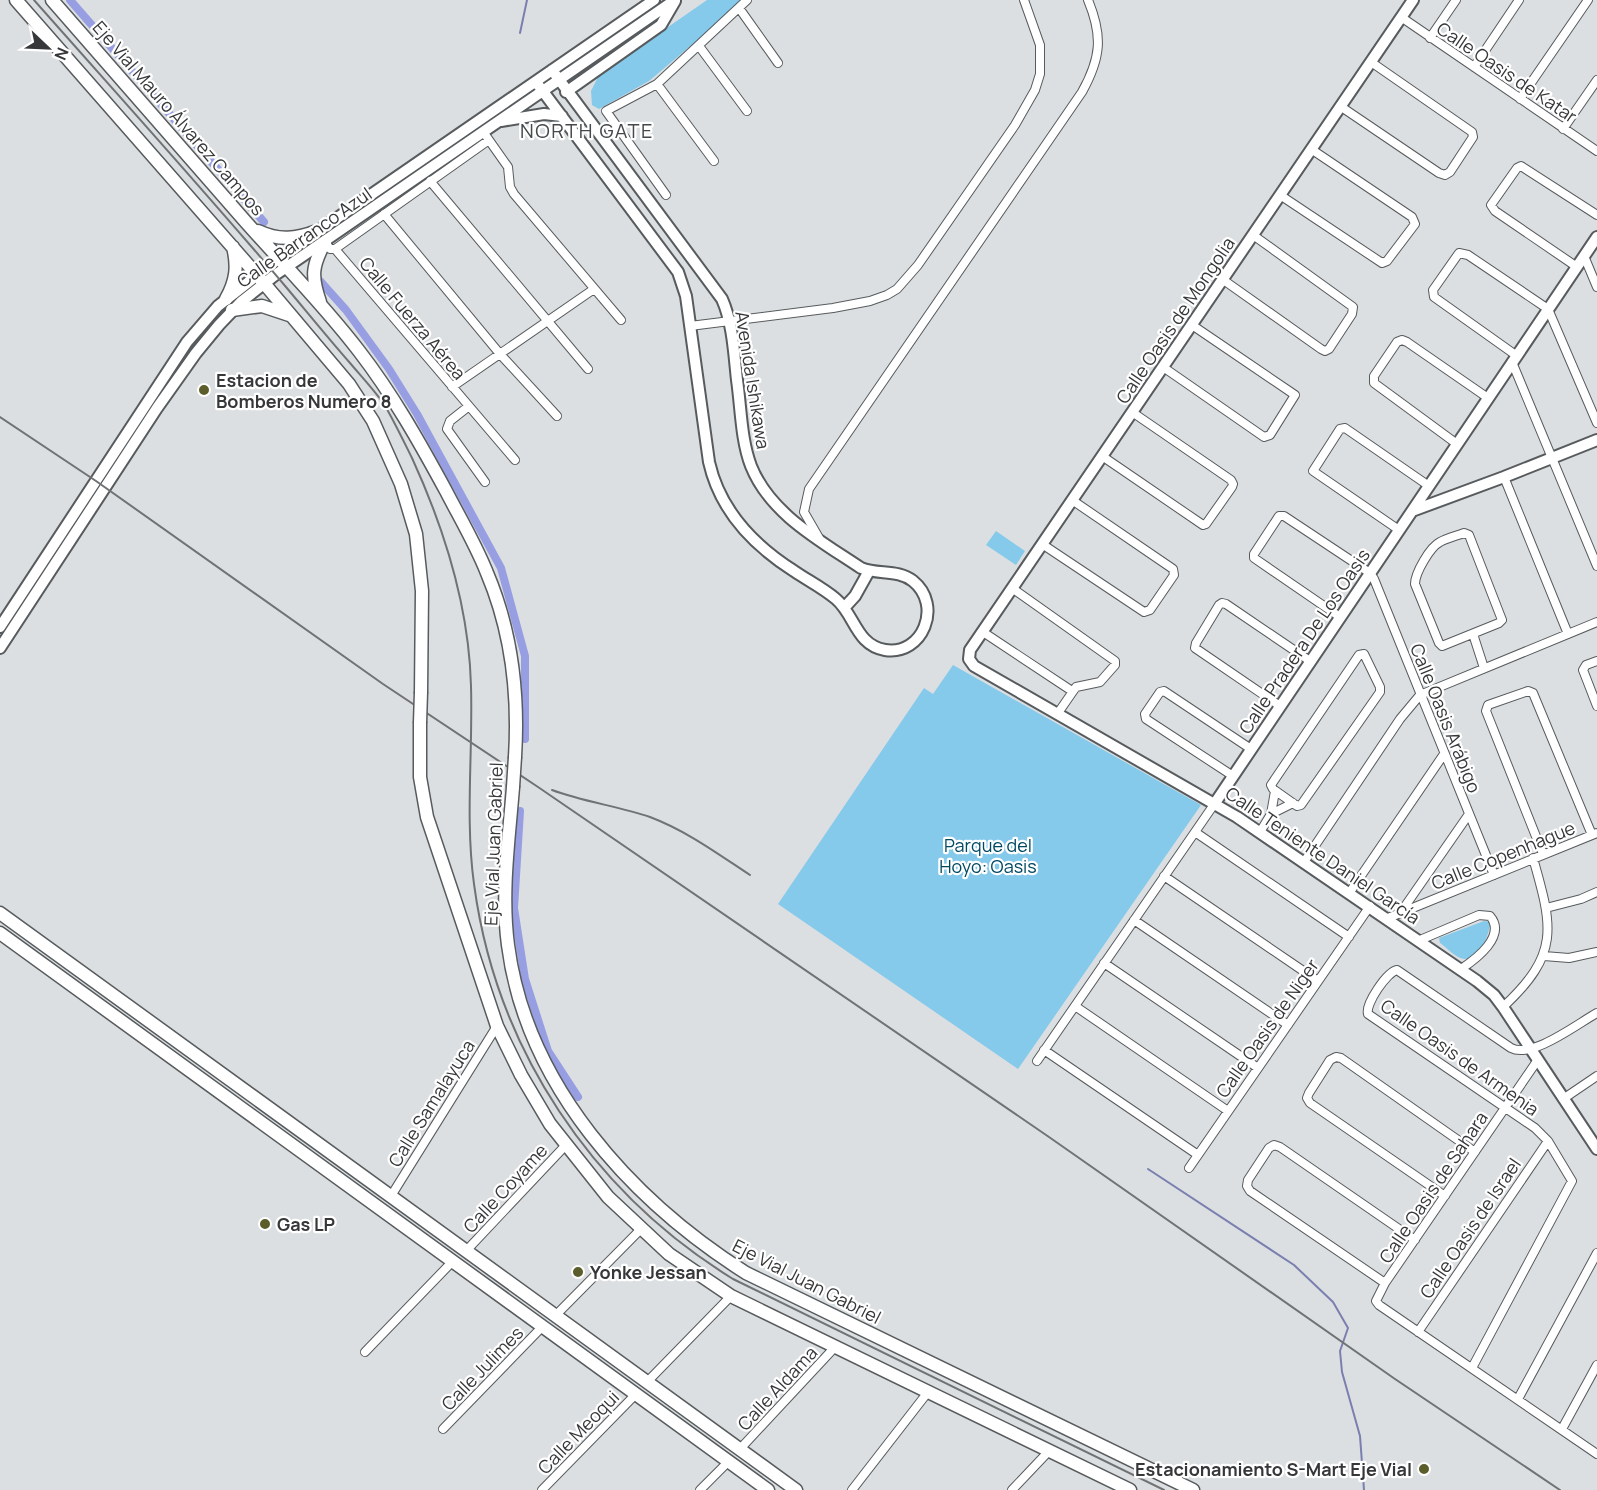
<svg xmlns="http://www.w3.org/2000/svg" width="1597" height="1490" font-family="Manrope,sans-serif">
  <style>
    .green { fill: #85c9eb }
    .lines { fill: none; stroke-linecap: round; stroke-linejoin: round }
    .stream { stroke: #7a7faf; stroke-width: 2 }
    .canal { stroke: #979ee2; stroke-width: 8 }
    .street-casing { stroke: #575b5d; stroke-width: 10 }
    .secondary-casing { stroke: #575b5d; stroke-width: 14 }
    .primary-casing { stroke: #575b5d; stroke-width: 15 }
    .street { stroke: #fff; stroke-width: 8 }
    .secondary { stroke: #fff; stroke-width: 10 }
    .primary { stroke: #fff; stroke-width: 12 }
    .rail { stroke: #707273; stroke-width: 2 }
    .primary-bridge-casing { stroke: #575b5d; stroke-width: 15; stroke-linecap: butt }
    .primary-bridge { stroke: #fff; stroke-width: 12 }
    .poi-dot { fill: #5b5e2b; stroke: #fff; stroke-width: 2 }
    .labels { text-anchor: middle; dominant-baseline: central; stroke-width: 4.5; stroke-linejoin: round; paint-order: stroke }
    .street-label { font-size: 18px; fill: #363738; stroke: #fff }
    .poi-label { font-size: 18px; font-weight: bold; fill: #363738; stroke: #fff; text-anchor: start }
    .park-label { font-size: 18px; fill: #004963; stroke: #fff }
    .neighbourhood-label { font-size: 20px; letter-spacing: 1.5px; fill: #45494b; stroke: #fff }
  </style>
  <rect width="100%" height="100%" fill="#dbdfe1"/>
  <path class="green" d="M707,0H745L649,81L599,109L592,105L591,91L599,75Z
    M996,531L1025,551L1016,565L986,545Z
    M953,665L1201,805L1018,1069L778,904L924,688L933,694Z
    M1484,921L1490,922C1490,934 1479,961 1465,959C1457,959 1447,948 1440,943L1439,938Z"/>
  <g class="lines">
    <path class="stream" d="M520,33L527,0
      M1148,1169L1294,1265L1333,1302L1348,1328L1340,1351L1342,1372L1360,1436L1364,1490"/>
    <path class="canal" d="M70,0L264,222
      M320,281L346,310L389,369L417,414L501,568L525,656V739
      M520,811L514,908L525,979L548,1051L578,1097"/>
    <g class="street-casing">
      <path id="street" d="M739,8L778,63
        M1401,17L1597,151
        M1430,38L1456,0
        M699,46L747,111
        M1474,67L1519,0
        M657,84L714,161
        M1520,99L1588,0
        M1340,106L1439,173L1445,175L1450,172L1473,137L1472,132L1371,62
        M1563,129L1597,80
        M484,133L508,167L510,187L514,194L621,320
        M430,181L588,369
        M666,195L606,111L657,84L747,0
        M1280,195L1382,263L1387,261L1415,224L1412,217L1311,149
        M384,214L500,354L557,416
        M325,242L330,249H335L515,460
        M335,249L489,140
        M1584,256L1597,287
        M1577,267L1495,211L1491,205L1517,168L1521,166L1597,215
        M1222,279L1321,349L1325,351L1329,349L1352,314L1353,307L1253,235
        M690,326L833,308L870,301L887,295L897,289L918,265L1015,125L1035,90L1040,74V45L1024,0
        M1517,356L1434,297L1433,290L1459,253L1468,255L1548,309L1597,423
        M1512,362L1597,566
        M1163,367L1264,437L1270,435L1295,395L1192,325
        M452,387L594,289
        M469,406L450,421L447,429L485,482
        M1457,444L1374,383V376L1397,342L1402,340L1407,342L1488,398
        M1102,456L1203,525L1206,524L1232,487L1233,484L1231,480L1132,412
        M1504,477L1568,634
        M1399,530L1313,471L1340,429L1345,428L1429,486
        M1464,533L1469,535L1502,620L1499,623L1442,646L1439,643L1415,584C1415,573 1430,547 1440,542C1447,538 1456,536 1464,533Z
        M819,538L804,512L809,489L1082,92C1101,58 1103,36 1088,0
        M1042,544L1144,612L1150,610L1174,575L1173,569L1072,500
        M1012,588L1115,661V665L1100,682L1076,687L1058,713
        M1340,617L1254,558V554L1279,516H1284L1370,573L1374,579L1494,875
        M983,632L1072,691
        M1473,634L1484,668
        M1364,654L1380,687V692L1301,805L1297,806L1273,789L1271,785L1359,655Z
        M1597,661L1586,665L1583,670L1597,706
        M1280,706L1195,648L1196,643L1219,605L1222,603L1226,604L1310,661
        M1233,776L1146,719L1145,714L1160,692L1164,691L1251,749
        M1271,814L1293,803
        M1195,832L1349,937
        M1260,832L1271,814L1275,791
        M1543,854L1486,711L1488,705L1528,691L1533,693L1592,835
        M1304,862L1400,719L1420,695L1597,622
        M1164,876L1318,981
        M1350,892L1444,754
        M1546,908L1581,899L1597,892
        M1401,912L1469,814
        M1388,918L1597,833
        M1134,920L1288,1025
        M1420,940L1479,915L1490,916C1507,936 1476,959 1461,969
        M1544,956L1569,958L1597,952
        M1104,963L1258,1068
        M1075,1006L1228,1111
        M1503,1007C1560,954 1553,928 1533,858
        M1044,1050L1198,1155
        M1037,1061L1215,803
        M1537,1061L1385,1283L1376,1301L1379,1305L1597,1454
        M1563,1099L1597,1076
        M1189,1168L1370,906
        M391,1196L497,1026
        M1445,1196L1310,1103L1307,1098L1309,1093L1330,1060L1336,1057L1341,1058L1475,1152
        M466,1251L565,1146
        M1385,1283L1250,1191L1247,1186L1248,1180L1269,1148L1274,1145L1280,1147L1415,1240
        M556,1315L641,1229
        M1418,1332L1548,1141
        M365,1352L452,1262
        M1472,1368L1572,1181L1548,1141L1535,1128L1368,1014C1365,1004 1387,972 1397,970L1511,1048C1532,1059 1577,1024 1597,1013
        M647,1382L731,1296
        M1518,1399L1597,1253
        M443,1429L542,1327
        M1562,1429L1597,1365
        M740,1449L835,1347
        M542,1490L635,1395
        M700,1490L729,1461
        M852,1490L928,1392
        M1012,1490L1049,1451"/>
    </g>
    <g class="secondary-casing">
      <path id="secondary" d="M1413,0L970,650L969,659L974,666L1237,817L1477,981L1494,995L1503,1007L1597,1149
        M536,82L678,272L686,296L709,462C720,511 753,545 794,571C807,580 823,588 836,599C855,615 856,645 885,650C923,656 943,605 913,581C898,569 878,575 861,568C821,541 770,514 751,466C741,440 741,408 737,380C734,353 733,324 722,299L552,70
        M566,92L661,25L675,1
        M501,121L544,114L562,116
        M1412,511L1504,477L1597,440
        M844,608L855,596L869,571
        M0,627L187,342L218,306L279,258L654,0
        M0,648L157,408L196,353L219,325L241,302L275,275L675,0
        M1215,803L1597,237"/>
    </g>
    <g class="primary-casing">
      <path id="primary" d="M16,0L257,275L349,384L373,421L401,484L416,534L422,591L421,692
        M52,0C116,73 180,147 245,221C283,264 324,305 359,351C393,395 420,443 446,491C460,518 476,545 487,573C512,632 519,693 515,757
        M258,231C279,241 296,239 317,231
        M226,299C236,281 238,267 233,247
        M320,302C311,276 312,266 325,242
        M232,310L262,306L289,315
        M420,723V777L427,817L497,1026L521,1075L550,1124L608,1197L669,1254L731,1296L1130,1490
        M513,787C509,839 501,893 508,945C526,1085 631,1200 746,1273L1193,1490
        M0,913L796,1490
        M0,933L768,1490"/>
    </g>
    <use href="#street" class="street"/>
    <use href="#secondary" class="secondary"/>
    <use href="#primary" class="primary"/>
    <path class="rail" d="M34,0C118,95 204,190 286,287C307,312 328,338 350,363C361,376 374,390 384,404C394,421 403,440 412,458C445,530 469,606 471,686C473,752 465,819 474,884C496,1049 592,1192 733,1279L1164,1490
      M0,417L96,481L383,684L538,787L1049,1137L1395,1379L1560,1490
      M552,790C584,802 618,806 650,817C687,831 718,854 750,875"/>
    <g class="primary-bridge-casing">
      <path id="primary-bridge" d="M420,723L421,692
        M513,787L515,757"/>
    </g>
    <use href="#primary-bridge" class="primary-bridge"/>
  </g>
  <g class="poi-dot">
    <circle cx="204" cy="390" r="6"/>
    <circle cx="265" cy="1224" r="6"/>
    <circle cx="578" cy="1272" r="6"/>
    <circle cx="1424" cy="1469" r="6"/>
  </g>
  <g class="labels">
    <g class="street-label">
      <text transform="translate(1507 72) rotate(34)">Calle Oasis de Katar</text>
      <text transform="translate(179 118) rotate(49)">Eje Vial Mauro Álvarez Campos</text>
      <text transform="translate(304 237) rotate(-35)">Calle Barranco Azul</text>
      <text transform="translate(413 318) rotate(50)">Calle Fuerza Aérea</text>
      <text transform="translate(1175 320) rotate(-56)">Calle Oasis de Mongolia</text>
      <text transform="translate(753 380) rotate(81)">Avenida Ishikawa</text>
      <text transform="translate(1304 641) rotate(-56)">Calle Pradera De Los Oasis</text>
      <text transform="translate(1446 718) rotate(68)">Calle Oasis Arábigo</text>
      <text transform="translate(493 844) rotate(-88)">Eje Vial Juan Gabriel</text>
      <text transform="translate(1323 855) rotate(34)">Calle Teniente Daniel García</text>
      <text transform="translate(1503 855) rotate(-22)">Calle Copenhague</text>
      <text transform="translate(1267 1028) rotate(-55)">Calle Oasis de Niger</text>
      <text transform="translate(1460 1057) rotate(35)">Calle Oasis de Armenia</text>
      <text transform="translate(431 1103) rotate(-58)">Calle Samalayuca</text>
      <text transform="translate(1433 1187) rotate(-56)">Calle Oasis de Sahara</text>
      <text transform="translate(505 1188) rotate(-47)">Calle Coyame</text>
      <text transform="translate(1470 1228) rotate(-56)">Calle Oasis de Israel</text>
      <text transform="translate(807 1281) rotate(27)">Eje Vial Juan Gabriel</text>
      <text transform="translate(482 1368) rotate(-46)">Calle Julimes</text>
      <text transform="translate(777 1388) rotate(-47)">Calle Aldama</text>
      <text transform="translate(578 1432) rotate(-46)">Calle Meoqui</text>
    </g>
    <g class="poi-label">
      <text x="216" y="380">Estacion de<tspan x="216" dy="21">Bomberos Numero 8</tspan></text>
      <text x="277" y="1224">Gas LP</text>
      <text x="590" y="1272">Yonke Jessan</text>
      <text x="1412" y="1469" text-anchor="end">Estacionamiento S-Mart Eje Vial</text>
    </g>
    <g class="park-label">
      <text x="988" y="845">Parque del<tspan x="988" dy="21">Hoyo: Oasis</tspan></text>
    </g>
    <g class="neighbourhood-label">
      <text x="587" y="130">NORTH GATE</text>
    </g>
  </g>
  <g transform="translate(48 48) rotate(113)" stroke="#ffffff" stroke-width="4.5" paint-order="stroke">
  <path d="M0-4.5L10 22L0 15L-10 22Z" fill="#363738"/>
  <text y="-9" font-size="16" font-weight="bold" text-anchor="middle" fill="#363738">N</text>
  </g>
</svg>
